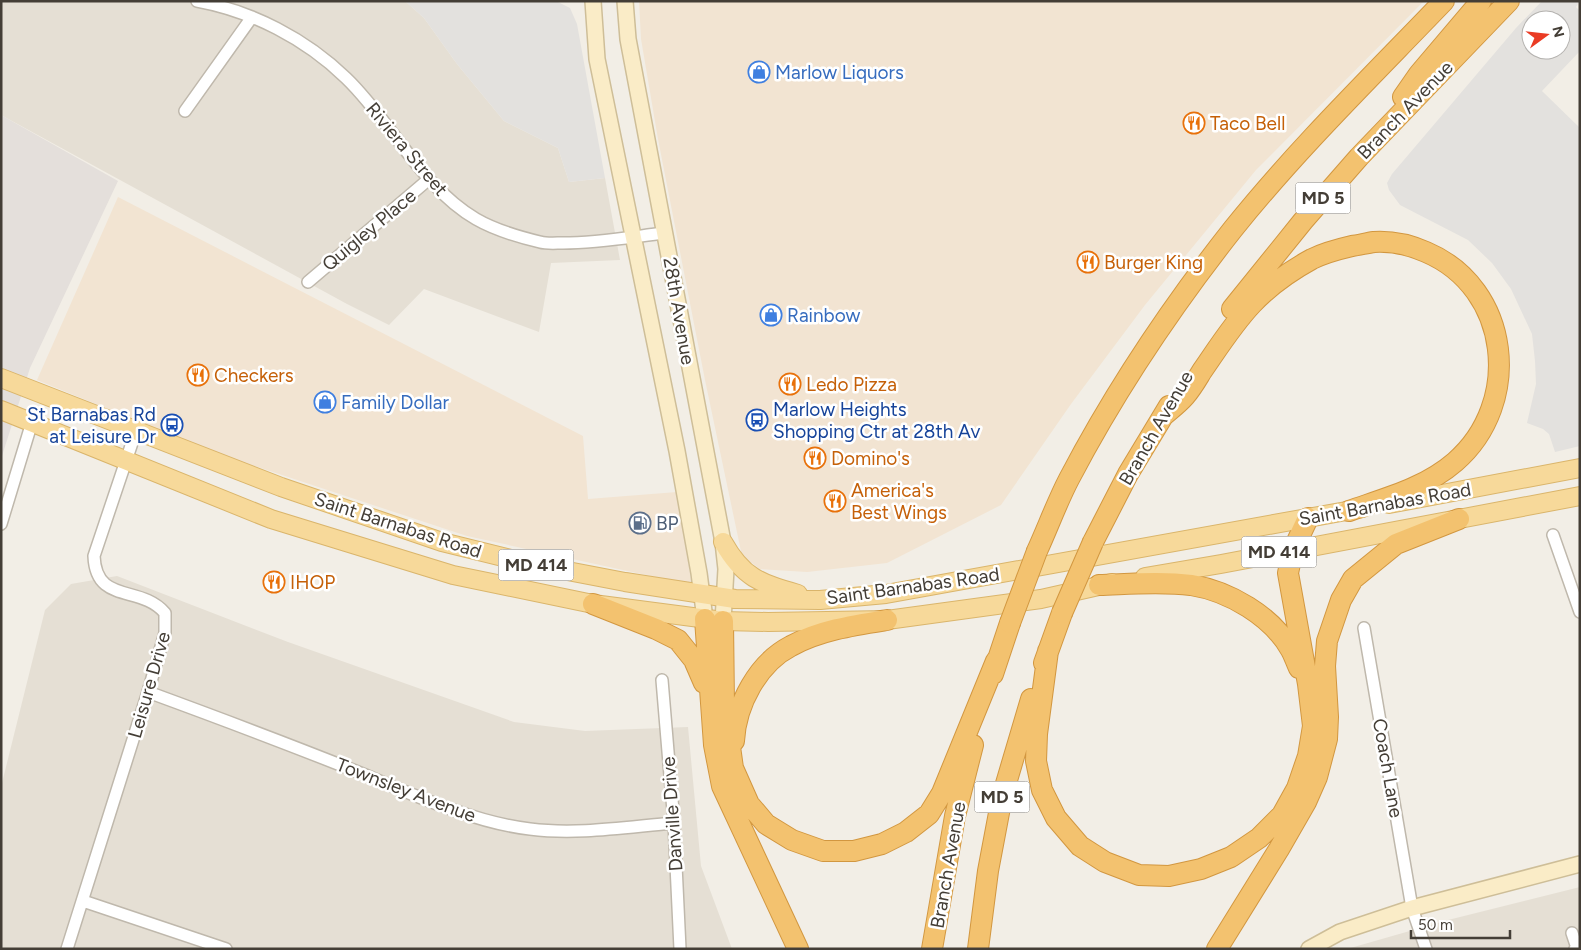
<svg xmlns="http://www.w3.org/2000/svg" width="1581" height="950" font-family="Figtree,sans-serif">
  <style>
    .residential { fill: #e5dfd4 }
    .commercial { fill: #f2e4d2 }
    .industrial { fill: #e4dfdb }
    .parking { fill: #e3e1de; fill-rule: evenodd }
    .lines { fill: none; stroke-linecap: round; stroke-linejoin: round }
    .street-casing { stroke: #bfb8ac; stroke-width: 14 }
    .secondary-casing { stroke: #cebe98; stroke-width: 18 }
    .primary-casing { stroke: #dab56b; stroke-width: 20 }
    .highway-casing { stroke: #d29740; stroke-width: 22 }
    .street { stroke: #fff; stroke-width: 11 }
    .secondary { stroke: #faecc7; stroke-width: 15 }
    .primary { stroke: #f7d99a; stroke-width: 18 }
    .highway { stroke: #f3c26f; stroke-width: 20 }
    .highway-bridge-casing { stroke: #d29740; stroke-width: 22; stroke-linecap: butt }
    .highway-bridge { stroke: #f3c26f; stroke-width: 20 }
    .labels { text-anchor: middle; dominant-baseline: central; stroke-width: 5; stroke-linejoin: round; paint-order: stroke }
    .shield { fill: #fff; stroke: #7c7872; stroke-width: 1 }
    .shield-label { font-size: 18px; font-weight: bold; fill: #443e36 }
    .shop-label { font-size: 19px; fill: #366cbe; stroke: #fff; text-anchor: start }
    .street-label { font-size: 19px; fill: #443e36; stroke: #fff }
    .food-label { font-size: 19px; fill: #c56008; stroke: #fff; text-anchor: start }
    .transit-label { font-size: 19px; fill: #164399; stroke: #fff; text-anchor: start }
    .service-label { font-size: 19px; fill: #4e5e75; stroke: #fff; text-anchor: start }
  </style>
  <rect width="100%" height="100%" fill="#f2eee6"/>
  <path class="residential" d="M1,1H405L424,18L457,64L504,121L558,148L569,182L605,178L620,260L551,263L539,332L424,289L389,325L347,304L1,115Z
    M117,576L288,642L514,722L585,731L688,727L701,866L732,949H1V787L45,610L71,584Z
    M1580,887V949H1347L1448,920Z"/>
  <path class="commercial" d="M639,1H1424L1256,170L1145,305L1071,404L1001,505L887,563L807,572L760,569L742,556L705,380L658,139L641,39Z
    M118,197L583,436L588,499L677,492L692,585L467,536L221,455L37,380Z"/>
  <path class="industrial" d="M1,115L118,181L30,368L1,459Z"/>
  <path class="parking" d="M405,1H556L570,8L577,24L605,178L569,182L558,148L504,121L457,64L424,18Z
    M1542,1H1580L1576,7L1580,11V51L1542,91L1580,128V446L1555,452L1549,434L1543,429L1527,423L1536,384L1535,361L1532,334L1511,289L1492,263L1468,240L1400,205L1389,190L1387,183L1392,174L1516,28ZM1531,20H1561V50H1531Z"/>
  <g class="lines">
    <g class="street-casing">
      <path id="street" d="M197,1C252,11 306,39 346,78C391,121 422,188 476,219C495,230 519,237 540,242C547,244 556,243 563,243C597,243 631,237 664,233
        M185,111L252,17
        M308,282L429,179
        M1,524L32,422
        M1553,535L1580,612
        M1364,628L1412,908L1426,949
        M662,680L674,823L680,949
        M148,692C219,718 288,744 358,772C409,793 475,823 530,829C577,835 626,827 674,823
        M83,901L226,949
        M1572,933L1577,948L1575,949
        M67,949L148,692L165,633V613C140,584 96,605 94,556L136,431"/>
    </g>
    <g class="secondary-casing">
      <path id="secondary" d="M593,1L597,59L677,451L699,573L705,619
        M625,1L628,39L723,542L726,569L723,621
        M1309,949L1340,932L1412,908L1580,864"/>
    </g>
    <g class="primary-casing">
      <path id="primary" d="M1,378L281,487L442,542L531,564L625,582L735,599L820,600L886,594L1363,508
        M1,410L271,519L453,575L593,604L723,621L768,622L887,620L1041,599L1112,583
        M1389,504L1580,468
        M723,542C743,578 760,583 798,594
        M1145,577L1221,564L1580,496"/>
    </g>
    <g class="highway-casing">
      <path id="highway" d="M1403,97L1419,74L1481,1
        M1232,309L1303,221L1359,157L1509,1
        M1163,416C1170,410 1179,403 1185,396C1192,388 1197,379 1202,371C1218,348 1233,324 1252,304C1269,286 1290,271 1312,259C1324,253 1339,249 1352,246C1359,245 1367,243 1374,242C1391,241 1410,245 1426,252C1511,288 1523,403 1455,462C1425,488 1386,498 1349,511
        M1093,542L1128,474L1169,406
        M1037,551C1048,527 1057,502 1069,479C1114,393 1173,305 1233,229C1298,148 1373,75 1444,1
        M1099,585C1129,584 1161,581 1191,585C1229,591 1272,616 1291,650C1294,655 1296,662 1299,668
        M593,604L656,629L678,640L694,660L704,683
        M705,619L714,745L722,786L798,949
        M723,621L724,704L733,768L749,804L766,824L792,840L823,851H854L882,844L906,832L929,814L942,793L996,661
        M1048,651L1037,734L1036,761L1042,790L1056,818L1080,846L1105,862L1139,875L1169,876L1201,869L1231,857L1259,838L1282,815L1297,788L1308,756L1313,726L1308,684L1288,573L1293,550L1308,518
        M1044,663L1062,613
        M993,674L1010,623
        M734,741C736,704 758,663 791,646C820,630 855,625 887,620
        M932,949L955,816L973,745
        M978,949L988,871L1002,797L1031,699
        M1217,949L1279,849L1306,802L1317,777L1327,739L1328,717L1325,666L1327,641L1341,600L1353,579L1396,544L1459,519"/>
    </g>
    <use href="#street" class="street"/>
    <use href="#secondary" class="secondary"/>
    <use href="#primary" class="primary"/>
    <use href="#highway" class="highway"/>
    <g class="highway-bridge-casing">
      <path id="highway-bridge" d="M1062,613L1093,542
        M1010,623L1037,551"/>
    </g>
    <use href="#highway-bridge" class="highway-bridge"/>
  </g>
  <defs>
    <g id="shop-ring" transform="scale(1.125)"><circle r="9.5" fill="#fff" stroke="#3f7fe0" stroke-width="1.5"/><path d="M-5-2.5h2.3a2.7 3.5 0 0 1 5.4 0H5L5.5 6h-11ZM-1.5-2.5h3a1.5 2.3 0 0 0-3 0Z" fill="#3f7fe0"/></g>
    <g id="restaurant-ring" transform="scale(1.125)"><circle r="9.5" fill="#fff" stroke="#e8710a" stroke-width="1.5"/><path d="M-5-6h1v4h1v-4h1v4h1v-4h1v5L-1.5 .5V6h-2V.5L-5-1ZM5-6V6H3V1.5H1.5Q1.5-4 5-6Z" fill="#e8710a"/></g>
    <g id="bus-ring" transform="scale(1.125)"><circle r="9.5" fill="#fff" stroke="#1a4fb4" stroke-width="1.5"/><path d="M-5-6H5V4H4V6H2V4H-2V6H-4V4H-5ZM-3.5-4V0h7V-4ZM-3.5 1.2v1.5H-2V1.2ZM2 1.2v1.5H3.5V1.2Z" fill="#1a4fb4"/></g>
    <g id="fuel-ring" transform="scale(1.125)"><circle r="9.5" fill="#fff" stroke="#5c6f8a" stroke-width="1.5"/><path d="M-5.5-6h7V0h2V4h1.3V-2.5L3-4.5l.8-.8L6-3V5H2.5V1h-1V6h-7ZM-4.2-4.7v3.2H.2V-4.7Z" fill="#5c6f8a"/></g>
  </defs>
  <g fill-rule="evenodd">
    <use href="#shop-ring" x="759" y="72"/>
    <use href="#restaurant-ring" x="1194" y="123"/>
    <use href="#restaurant-ring" x="1088" y="262"/>
    <use href="#shop-ring" x="771" y="315"/>
    <use href="#restaurant-ring" x="198" y="375"/>
    <use href="#restaurant-ring" x="790" y="384"/>
    <use href="#shop-ring" x="325" y="402"/>
    <use href="#bus-ring" x="757" y="420"/>
    <use href="#bus-ring" x="172" y="425"/>
    <use href="#restaurant-ring" x="815" y="458"/>
    <use href="#restaurant-ring" x="835" y="501"/>
    <use href="#fuel-ring" x="640" y="523"/>
    <use href="#restaurant-ring" x="274" y="582"/>
  </g>
  <g class="labels">
    <g class="shield">
      <rect x="1295.5" y="182.5" width="55" height="31" rx="4"/>
      <rect x="1241.5" y="536.5" width="75" height="31" rx="4"/>
      <rect x="498.5" y="549.5" width="75" height="31" rx="4"/>
      <rect x="974.5" y="781.5" width="55" height="31" rx="4"/>
    </g>
    <g class="shield-label">
      <text x="1323" y="198">MD 5</text>
      <text x="1279" y="552">MD 414</text>
      <text x="536" y="565">MD 414</text>
      <text x="1002" y="797">MD 5</text>
    </g>
    <g class="shop-label">
      <text x="775" y="72">Marlow Liquors</text>
      <text x="787" y="315">Rainbow</text>
      <text x="341" y="402">Family Dollar</text>
    </g>
    <g class="street-label">
      <text transform="translate(1405 110) rotate(-46)">Branch Avenue</text>
      <text transform="translate(407 149) rotate(50)">Riviera Street</text>
      <text transform="translate(369 230) rotate(-40)">Quigley Place</text>
      <text transform="translate(679 311) rotate(80)">28th Avenue</text>
      <text transform="translate(1156 428) rotate(-60)">Branch Avenue</text>
      <text transform="translate(1385 504) rotate(-10)">Saint Barnabas Road</text>
      <text transform="translate(398 525) rotate(18)">Saint Barnabas Road</text>
      <text transform="translate(913 586) rotate(-8)">Saint Barnabas Road</text>
      <text transform="translate(149 685) rotate(-74)">Leisure Drive</text>
      <text transform="translate(1388 768) rotate(80)">Coach Lane</text>
      <text transform="translate(406 790) rotate(21)">Townsley Avenue</text>
      <text transform="translate(672 814) rotate(-94)">Danville Drive</text>
      <text transform="translate(948 865) rotate(-80)">Branch Avenue</text>
    </g>
    <g class="food-label">
      <text x="1210" y="123">Taco Bell</text>
      <text x="1104" y="262">Burger King</text>
      <text x="214" y="375">Checkers</text>
      <text x="806" y="384">Ledo Pizza</text>
      <text x="831" y="458">Domino's</text>
      <text x="851" y="490">America's<tspan x="851" dy="22">Best Wings</tspan></text>
      <text x="290" y="582">IHOP</text>
    </g>
    <g class="transit-label">
      <text x="773" y="409">Marlow Heights<tspan x="773" dy="22">Shopping Ctr at 28th Av</tspan></text>
      <text x="156" y="414" text-anchor="end">St Barnabas Rd<tspan x="156" dy="22">at Leisure Dr</tspan></text>
    </g>
    <g class="service-label">
      <text x="656" y="523">BP</text>
    </g>
  </g>
  <rect width="1581" height="950" fill="none" stroke="#443e36" stroke-width="5"/>
  <g transform="translate(1546 35) rotate(75)"><circle r="24" fill="#ffffff" stroke="#b4b2af"/>
  <path d="M0-4L9 19L0 12L-9 19Z" fill="#ea3b24"/>
  <text y="-8" font-size="14" font-weight="bold" text-anchor="middle" fill="#443e36">N</text>
  </g>
  <path d="M1411 930v8h99v-8" fill="none" stroke="#443e36" stroke-width="2.5"/>
  <text x="1418" y="930" font-size="15" fill="#443e36" stroke="#ffffff" stroke-width="4" paint-order="stroke">50 m</text>
</svg>
